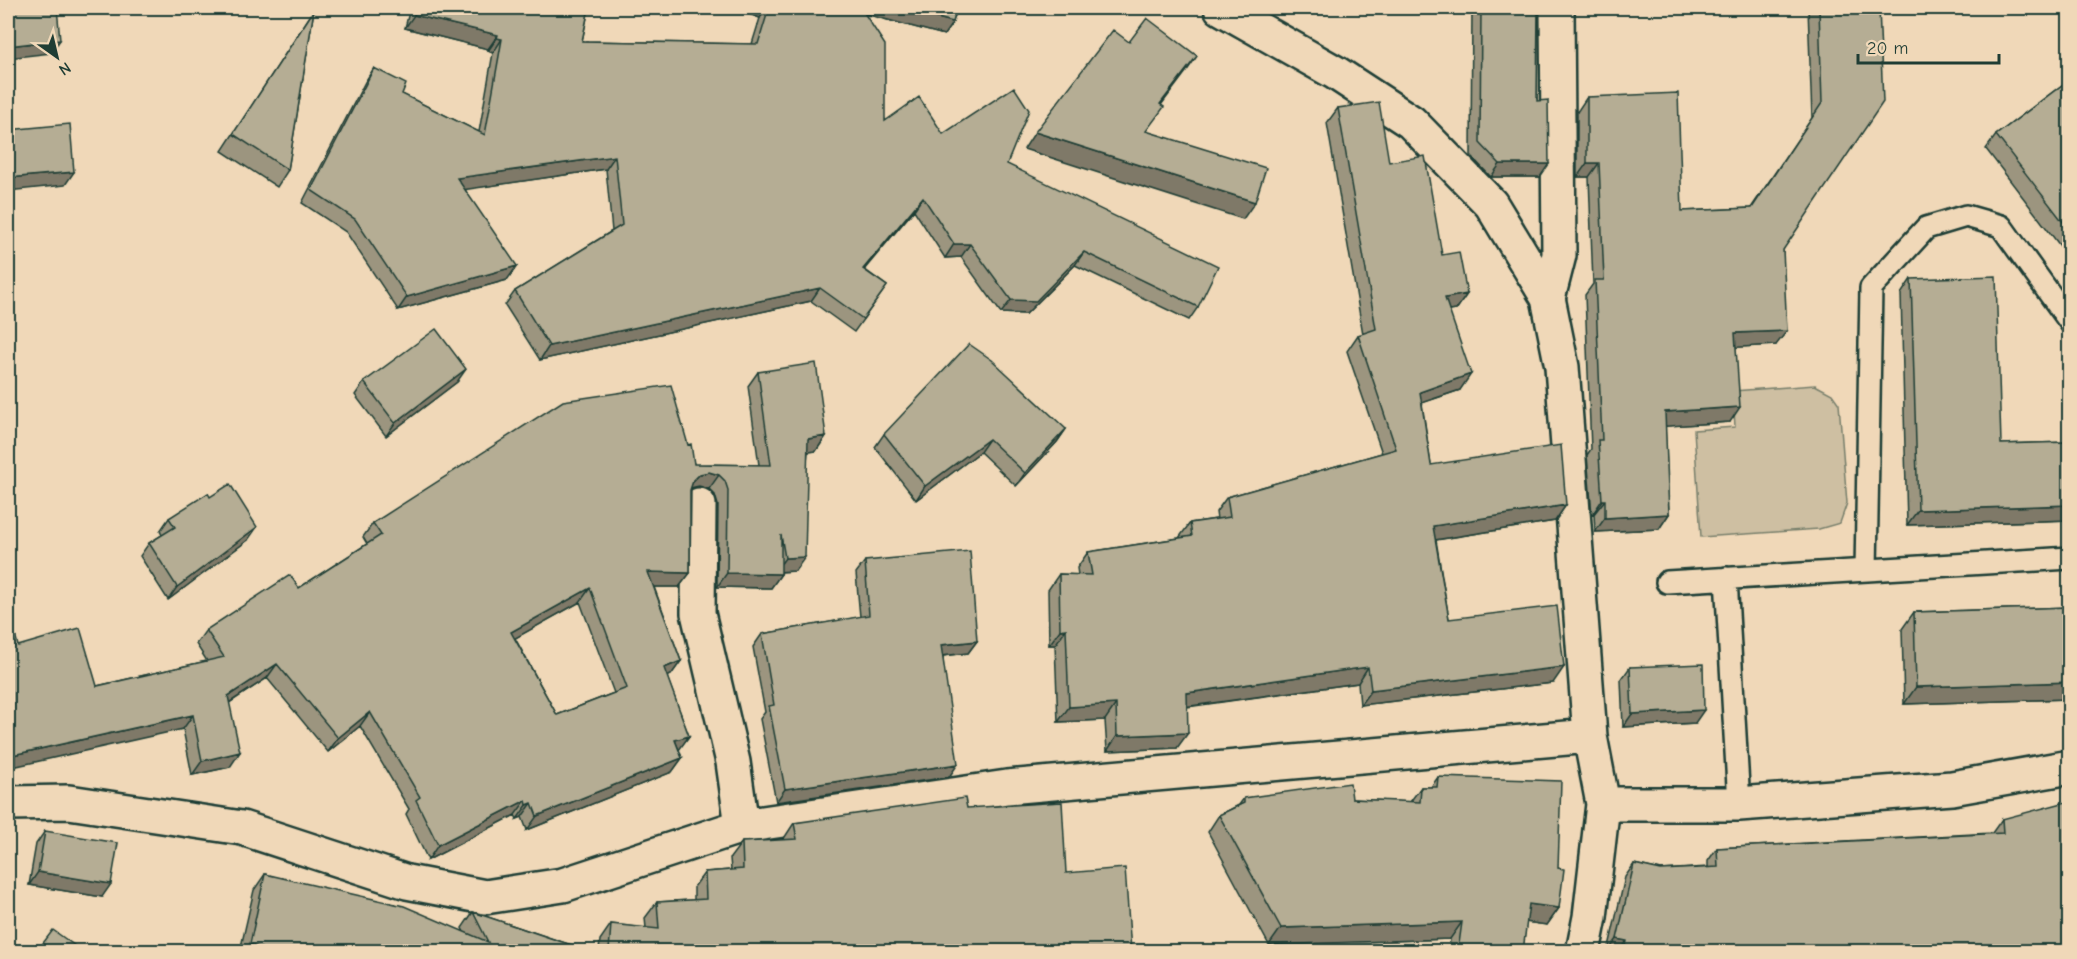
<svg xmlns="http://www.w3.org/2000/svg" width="2077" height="959" font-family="'Comic Neue',sans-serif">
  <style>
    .green { fill: #cebfa2; stroke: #767e6b; stroke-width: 1.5 }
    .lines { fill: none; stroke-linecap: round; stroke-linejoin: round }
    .lane-casing { stroke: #1f3d34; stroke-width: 26 }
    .street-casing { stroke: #1f3d34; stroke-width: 38 }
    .secondary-casing { stroke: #1f3d34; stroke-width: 38 }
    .lane { stroke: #f0d8b8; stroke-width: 21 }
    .street { stroke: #f0d8b8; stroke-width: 33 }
    .secondary { stroke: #f0d8b8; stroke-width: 33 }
    .wall { fill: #9c957f; stroke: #1f3d34; stroke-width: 1.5; fill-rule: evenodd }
    .shaded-wall { fill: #7f7968; stroke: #1f3d34; stroke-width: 1.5 }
    .building { fill: #b5ad94; stroke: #1f3d34; stroke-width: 1.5; fill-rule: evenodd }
  </style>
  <rect width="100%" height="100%" fill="#f0d8b8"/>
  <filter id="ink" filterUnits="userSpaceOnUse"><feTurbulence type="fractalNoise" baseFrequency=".0167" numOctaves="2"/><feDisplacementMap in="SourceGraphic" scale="12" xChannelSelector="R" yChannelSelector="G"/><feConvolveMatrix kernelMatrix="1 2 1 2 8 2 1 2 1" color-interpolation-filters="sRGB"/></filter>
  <g filter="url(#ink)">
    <path class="green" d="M1815,385L1832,394L1839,404L1847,503L1840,523L1819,529L1701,537L1694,430L1735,427L1733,391Z"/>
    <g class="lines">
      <g class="lane-casing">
        <path id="lane" d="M1866,570L1871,288L1926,228L1966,216L2001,226L2070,322
          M1726,578L1739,804
          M1667,582L2070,558"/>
      </g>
      <g class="street-casing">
        <path id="street" d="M1548,298L1559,255L1557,8
          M699,505L698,613L733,762L742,826"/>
      </g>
      <g class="secondary-casing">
        <path id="secondary" d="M1221,8L1336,73L1411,122L1491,204L1548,298L1562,367L1590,736L1603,804L1590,917L1583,952
          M8,803L69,802L242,828L407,882L485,897L563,885L742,826L1007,787L1590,736
          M1603,804H1739L1952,788L2070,767"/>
      </g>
      <use href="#lane" class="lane"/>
      <use href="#street" class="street"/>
      <use href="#secondary" class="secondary"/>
    </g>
    <path class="wall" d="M410,8H589L582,41L752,44L760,18L733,8H957L953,22L944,35L865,14L885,121L943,134L1007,164L1198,307L1189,320L1075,265L1026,314L1001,313L961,257L945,258L914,210L864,269L887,286L854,332L811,301L540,360L505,305L515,291L612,231L606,169L465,189L507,280L398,310L346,232L302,203L365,82L374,68L402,94L479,132L493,53L488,51V49L405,28Z
      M1472,8H1538L1537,101L1540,177H1491L1471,156Z
      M1808,8H1879L1783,250L1776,345L1736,347L1730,422L1665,426L1669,514L1659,529L1595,532L1594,514L1592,515L1587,455L1591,449L1585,295L1593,284L1589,177H1577V112L1587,97L1682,211L1751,208L1812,118Z
      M314,10L288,170L277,187L222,151Z
      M2070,79V259L1986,149L1996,135Z
      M1338,108L1389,162L1442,255L1467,294L1456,310L1449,311L1460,390L1422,403L1431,465L1566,505L1555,521L1436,540L1449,619L1553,683L1360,705L1358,683L1187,707L1177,748L1107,751L1105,720L1058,722L1055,645H1049L1048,590L1059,574L1078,575L1077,568L1088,552L1179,538L1190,523L1217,519L1216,512L1227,497L1382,453L1347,351L1358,335L1363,334L1327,123Z
      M1911,279L2001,444L2070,442V520L1907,525L1901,294Z
      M758,372L826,436L816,451L808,452L795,571L781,572V574L771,588L717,587L718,505L715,495L709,489L699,486L691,488L690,573L679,587H654L681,661L671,675L667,677L689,736L679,749L682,758L672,772L527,830L522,817L517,819L515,815L428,860L406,814L409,809L360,726L328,752L267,678L229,703L230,767L192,775L183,729L18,646L97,686L207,661L196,644L206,630L299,588L367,544L363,537L373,523L688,445L694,464L759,465L748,386ZM580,602L614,693L557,715L515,638Z
      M364,382H457L386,436L355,395Z
      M1066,429L1057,442L1016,486L980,452L916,500L875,447L884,434Z
      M210,497L248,540L168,600L140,556L149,543L162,535L160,531L169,518Z
      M865,561L977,641L968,653L943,656L949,777L776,802L760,719L765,712L753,647L762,634L860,617L856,573Z
      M2070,607V699L1904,704L1902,629L1914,612Z
      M1630,667L1695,723L1623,727L1621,680Z
      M1438,777L1558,868L1559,908L1547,925L1526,922L1523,951H1449L1450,939L1269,945L1208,832L1219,815L1239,805L1244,798L1352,799L1410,802L1421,787H1431Z
      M967,808L1066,873L1131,951H599L600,940L611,924L646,928L645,918L657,902L694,900V887L705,872L731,870L730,858L742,842L783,840L794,823Z
      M2002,819L2070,951H1608L1625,877L1634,864L1661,870L1708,867V861L1717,848L1992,833Z
      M45,831L102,897L29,885L36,844Z
      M265,874L464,932L462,928L473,912L589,951H240L254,890Z"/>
    <path class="shaded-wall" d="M733,8H767L760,18Z
      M843,8H900L953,22L944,35Z
      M1389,8H1399L1386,11Z
      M414,15L498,35L488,49L405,28Z
      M497,38L502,39L493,53L488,51Z
      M60,40L51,53L8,58V46Z
      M1197,56L1186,72L1149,121L1160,104Z
      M1035,132L1255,202L1243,219L1024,149Z
      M615,156L606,169L448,192L457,178Z
      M1587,163H1599L1589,177H1577Z
      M1500,164H1549L1540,177H1491Z
      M74,172L65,185L8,191V178Z
      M923,197L914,210L854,282L863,269Z
      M954,244H970L961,257L945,258Z
      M1084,252L1075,265L1026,314L1001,313L1011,300Z
      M517,266L507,280L398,310L407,297Z
      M820,288L811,301L540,360L549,346Z
      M1467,294L1456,310L1434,313L1445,298Z
      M1787,331L1776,345L1725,348L1735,333Z
      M466,369L457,382L386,436L395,423Z
      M1471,374L1460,390L1409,407L1420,392Z
      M1740,407L1730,422L1655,427L1665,412Z
      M1066,429L1057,442L1016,486L1025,473Z
      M826,436L816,451L798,453L808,439Z
      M989,439L980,452L916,500L925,486Z
      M709,472L719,475L709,489L699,486L690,488L693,481L700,474Z
      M1602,500H1605L1594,514L1592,515Z
      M1566,505L1555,521L1422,542L1433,526Z
      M2070,505V520L1907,525L1918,510Z
      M1669,514L1659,529L1595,532L1605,518Z
      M257,527L248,540L168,600L177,587Z
      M805,557L795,571L775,572L785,558Z
      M648,572L690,573L679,587H638Z
      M727,573L781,574L771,588L717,587Z
      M590,588L580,602L501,646L511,632Z
      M1066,629L1055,645H1049L1060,630Z
      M977,641L968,653L932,657L941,645Z
      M681,661L671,675L654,682L664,668Z
      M277,664L267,678L218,710L228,696Z
      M1368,667L1358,683L1176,708L1187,693Z
      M1564,667L1553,683L1360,705L1371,690Z
      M2070,682V699L1904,704L1916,687Z
      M1116,704L1105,720L1058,722L1069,707Z
      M1704,710L1695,723L1623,727L1632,714Z
      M370,712L360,726L328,752L338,738Z
      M193,715L183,729L8,768V756Z
      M1188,733L1177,748L1107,751L1117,736Z
      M689,736L679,750L675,740Z
      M240,752L230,767L192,775L202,761Z
      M682,758L672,772L527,830L537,816Z
      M958,764L949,777L776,802L785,789Z
      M526,800L515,815L428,860L438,845Z
      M532,803L522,817L517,819L527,805Z
      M38,872L111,884L102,897L29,885Z
      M1529,904L1559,908L1547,925L1517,921Z
      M1462,922L1450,939L1269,945L1281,928Z
      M1617,939L1627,941L1620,951H1608Z
      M250,944L261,948L259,951H244Z"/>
    <path class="building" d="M8,8H57L60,40L8,46Z
      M416,8H589L582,41L758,44L769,8H861L885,45V121L919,97L943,134L1014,87L1029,110L1007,164L1218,266L1198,307L1084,252L1036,301L1011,300L970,244H954L923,197L863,269L887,286L863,319L820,288L549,346L515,291L622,225L615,156L457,178L517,266L407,297L355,219L311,190L374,68L406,84L402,94L485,135L502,39L497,38L498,35L414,15Z
      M900,8H957L953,22Z
      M1481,8H1538L1537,101L1548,100L1549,164H1500L1480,143Z
      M1819,8H1879L1883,102L1783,250L1787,331L1735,333L1740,407L1665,412L1669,514L1605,518V500H1602L1598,440H1602L1595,280H1604L1599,163H1587V97L1678,93L1682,211L1752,208L1822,103Z
      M314,10L288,170L233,134Z
      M1147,18L1197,56L1160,104L1164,107L1146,131L1266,168L1255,202L1035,132L1113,30L1129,42Z
      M2070,79V231L1996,135Z
      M1379,102L1389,162L1425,156L1442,255L1459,252L1467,294L1445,298L1471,374L1420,392L1431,465L1561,445L1566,505L1433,526L1449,619L1557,606L1564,667L1371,690L1368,667L1187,693L1188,733L1117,736L1116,704L1069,707L1066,629L1060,630L1059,574L1092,575L1088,552L1192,536L1190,523L1230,517L1227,497L1396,449L1358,335L1376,329L1338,108Z
      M70,124L74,172L8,178V130Z
      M1996,276L2001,444L2070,442V505L1918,510L1911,279Z
      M436,329L466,369L395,423L364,382Z
      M969,344L992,360L1066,429L1025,473L989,439L925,486L884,434Z
      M816,363L826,436L808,439L805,557L785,558L781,535V574L727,573L728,490L725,481L719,475L709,472L700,474L693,481L690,490V573L648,572L681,661L664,668L689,736L675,740L682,758L537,816L532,803L527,805L526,800L438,845L416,800L420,797L370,712L338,738L277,664L228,696L240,752L202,761L193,715L8,756V605L18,646L80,628L97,686L224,657L206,630L290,575L299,588L381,535L373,523L563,401L671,385L688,445L691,444L694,464L771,465L758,372ZM590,588L627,688L557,715L511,632Z
      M230,484L257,527L177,587L149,543L175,527L169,518L208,493L210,497Z
      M970,551L977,641L941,645L958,764L785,789L769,706L774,705L762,634L869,615L865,561Z
      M2070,607V682L1916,687L1914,612Z
      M1703,664L1704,710L1632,714L1630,667Z
      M1438,777L1561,781L1558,868L1564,869L1559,908L1529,904L1523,951H1458L1462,922L1281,928L1219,815L1244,803V798L1350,783L1352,799L1420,802L1421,787H1437Z
      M965,798L967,808L1062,802L1066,873L1125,868L1131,951H609L611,924L659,929L657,902L706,899L705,872L743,869L742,842L797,839L794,823Z
      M2070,801V951H1625L1627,941L1617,939L1634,864L1661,870L1718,867L1717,848L2003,833L2002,819Z
      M45,831L118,843L111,884L38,872Z
      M265,874L404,906L488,942L473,912L589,951H258L261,948L250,944Z
      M53,930L82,951H37Z"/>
  </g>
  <rect width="2077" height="959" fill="none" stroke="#f0d8b8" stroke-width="30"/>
  <rect x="15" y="15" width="2047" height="929" fill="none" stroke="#1f3d34" stroke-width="2" filter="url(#ink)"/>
  <g transform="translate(57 57) rotate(146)" stroke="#f0d8b8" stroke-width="4.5" paint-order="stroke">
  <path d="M0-4.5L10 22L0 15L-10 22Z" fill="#1f3d34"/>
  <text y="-9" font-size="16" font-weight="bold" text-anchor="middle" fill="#1f3d34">N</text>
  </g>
  <path d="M1858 54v9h141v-9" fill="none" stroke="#1f3d34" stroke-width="3"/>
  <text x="1867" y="54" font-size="18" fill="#1f3d34" stroke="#f0d8b8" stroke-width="4.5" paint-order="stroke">20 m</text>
</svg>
